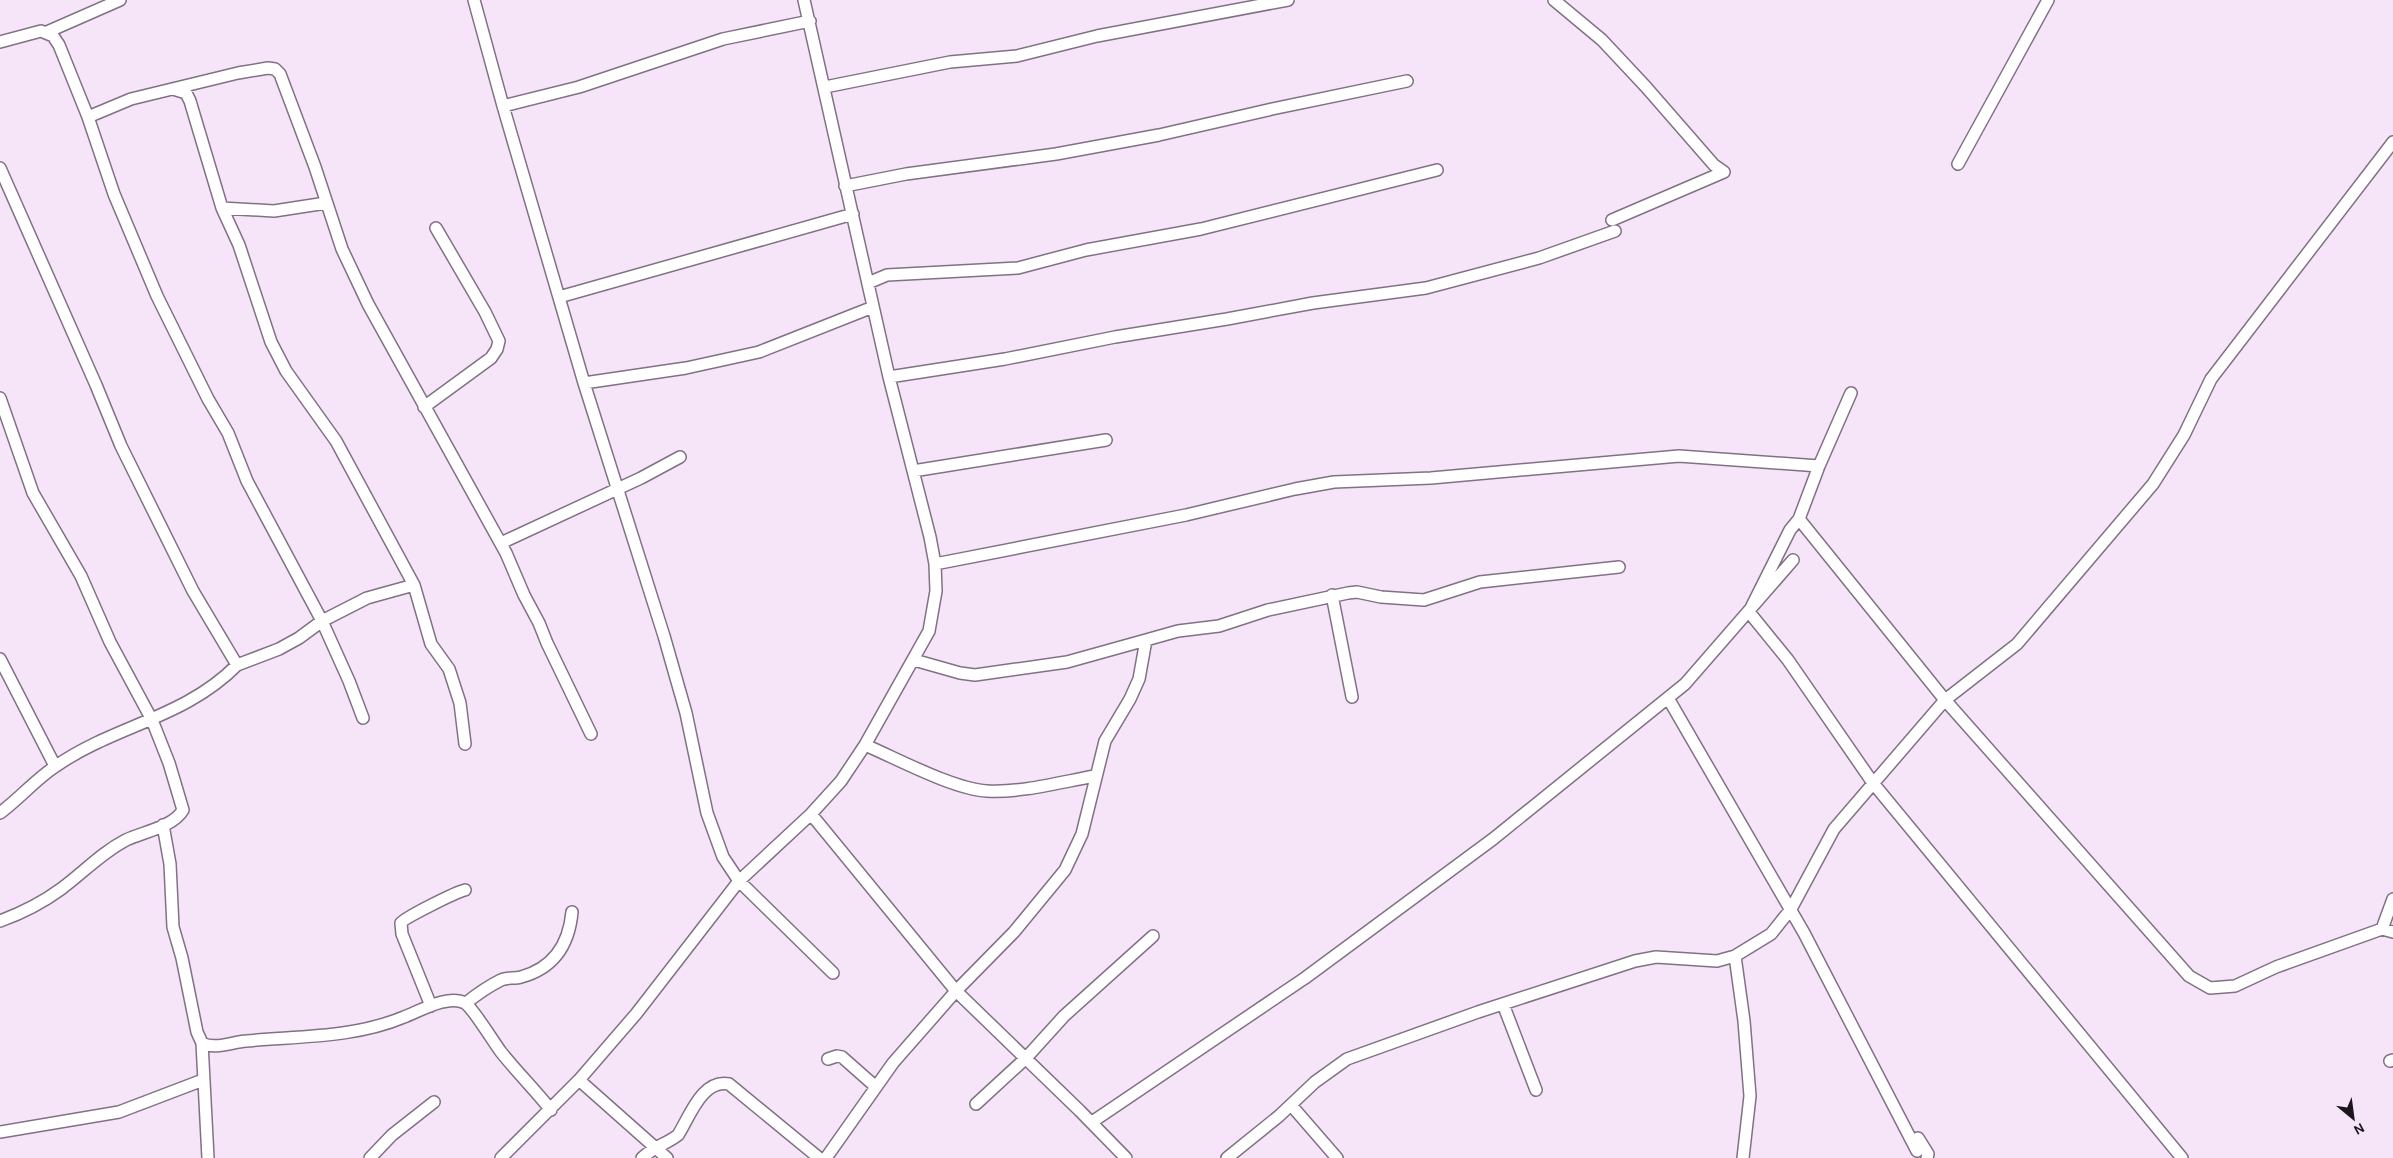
<svg xmlns="http://www.w3.org/2000/svg" width="2393" height="1158" font-family="Karla,sans-serif">
  <style>
    .lines { fill: none; stroke-linecap: round; stroke-linejoin: round }
    .minor-casing { stroke: #807183; stroke-width: 14 }
    .minor { stroke: #fff; stroke-width: 11 }
  </style>
  <rect width="100%" height="100%" fill="#f6e5f9"/>
  <g class="lines">
    <g class="minor-casing">
      <path id="minor" d="M474,0L503,106L584,383L664,636L686,713L707,813L723,857L739,881L833,973
        M1554,0L1602,40L1646,87L1714,165L1724,172L1612,220
        M47,32L120,0
        M0,42L41,31L53,36L59,45L88,117L114,194L157,296L208,399L228,433L247,481L322,621L349,681L363,718
        M825,87L950,62L1017,56L1097,36L1288,0
        M173,89L186,93L190,101L222,208L239,245L271,342L286,371L336,441L414,585L431,644L449,669L460,703L465,744
        M503,106L579,87L723,39L810,21
        M88,117L131,99L238,73L268,68L275,69L280,74L315,167L342,249L368,304L506,553L524,595L539,623L547,643L591,734
        M1958,164L2048,0
        M0,168L96,385L121,446L193,591L237,665C185,718 113,726 56,766C36,779 20,798 0,813
        M845,186L906,174L1056,154L1159,135L1272,109L1407,81
        M222,208L274,211L326,203
        M868,283L887,275L1018,268L1086,250L1201,229L1437,170
        M559,297L853,214
        M889,377L1005,359L1115,337L1227,319L1313,303L1426,288L1539,258L1615,231
        M584,383L686,368L759,352L873,307
        M1851,393L1819,466L1799,519L1790,530L1749,612L1788,660L1873,783L2182,1158
        M0,398L33,493L81,576L110,642L152,720L169,763L183,810C173,827 143,832 126,840C101,853 84,872 61,889C42,903 22,913 0,921
        M424,407L491,358L497,349L499,341L485,312L436,228
        M913,471L1106,440
        M1799,519L1945,700L2189,976L2210,988L2235,986L2276,967L2382,929L2393,932
        M501,543L641,478L680,457
        M935,564L1186,515L1295,489L1334,482L1431,478L1679,456L1819,466
        M1332,595L1352,697
        M1146,640L1178,631L1219,626L1268,610L1348,593L1357,592L1381,597L1424,600L1480,582L1619,567
        M0,659L55,766
        M237,665L279,649L299,638L322,621L367,598L414,585
        M1668,698L1804,933L1917,1151L1875,1070
        M865,745C898,759 953,789 987,791C1021,793 1061,782 1095,776
        M811,814L956,991L1080,1111L1126,1158
        M163,825L170,864L173,927L182,958L197,1032L202,1043C214,1050 232,1042 246,1041C299,1036 354,1038 404,1017C420,1011 448,994 465,1003C473,1008 494,1043 501,1052C517,1072 535,1090 551,1110
        M2382,929L2393,899
        M1735,956L1744,1021L1750,1096L1743,1158
        M466,1003C476,995 489,986 501,980C507,977 515,979 521,977C554,968 569,944 572,912
        M1503,1004L1536,1090
        M431,1006L402,934L401,923C404,918 456,892 465,890
        M202,1043L208,1158
        M828,1059L837,1056L842,1057L876,1087
        M2390,1061L2393,1060
        M579,1080L667,1158
        M976,1104L1026,1058L1064,1016L1153,936
        M1291,1105L1337,1158
        M1092,1122L1305,978L1493,839L1685,684L1793,560
        M0,1132L119,1112L203,1080
        M1918,1138L1928,1154L1927,1158
        M370,1158L392,1135L434,1102
        M501,1158L579,1080L636,1014L739,881L811,814L841,781L865,745L929,631L936,591L935,564L930,537L889,377L804,0
        M642,1158C656,1145 665,1145 678,1135C690,1116 702,1079 729,1084L819,1158
        M826,1158L893,1063L956,991L1014,932L1065,870L1082,834L1105,741L1130,699L1139,679L1146,640L1067,662L975,675L960,673L914,660
        M1227,1158L1279,1116L1315,1082L1347,1059L1478,1012L1635,961L1656,957L1717,961L1735,956L1771,934L1791,909L1834,829L1945,700L2017,644L2153,484L2184,435L2211,379L2393,142"/>
    </g>
    <use href="#minor" class="minor"/>
  </g>
  <g transform="translate(2353 1118) rotate(151)" stroke="#f6e5f9" stroke-width="4" paint-order="stroke">
  <path d="M0-4L9 19L0 12L-9 19Z" fill="#1a141b"/>
  <text y="-8" font-size="14" font-weight="bold" text-anchor="middle" fill="#1a141b">N</text>
  </g>
</svg>
